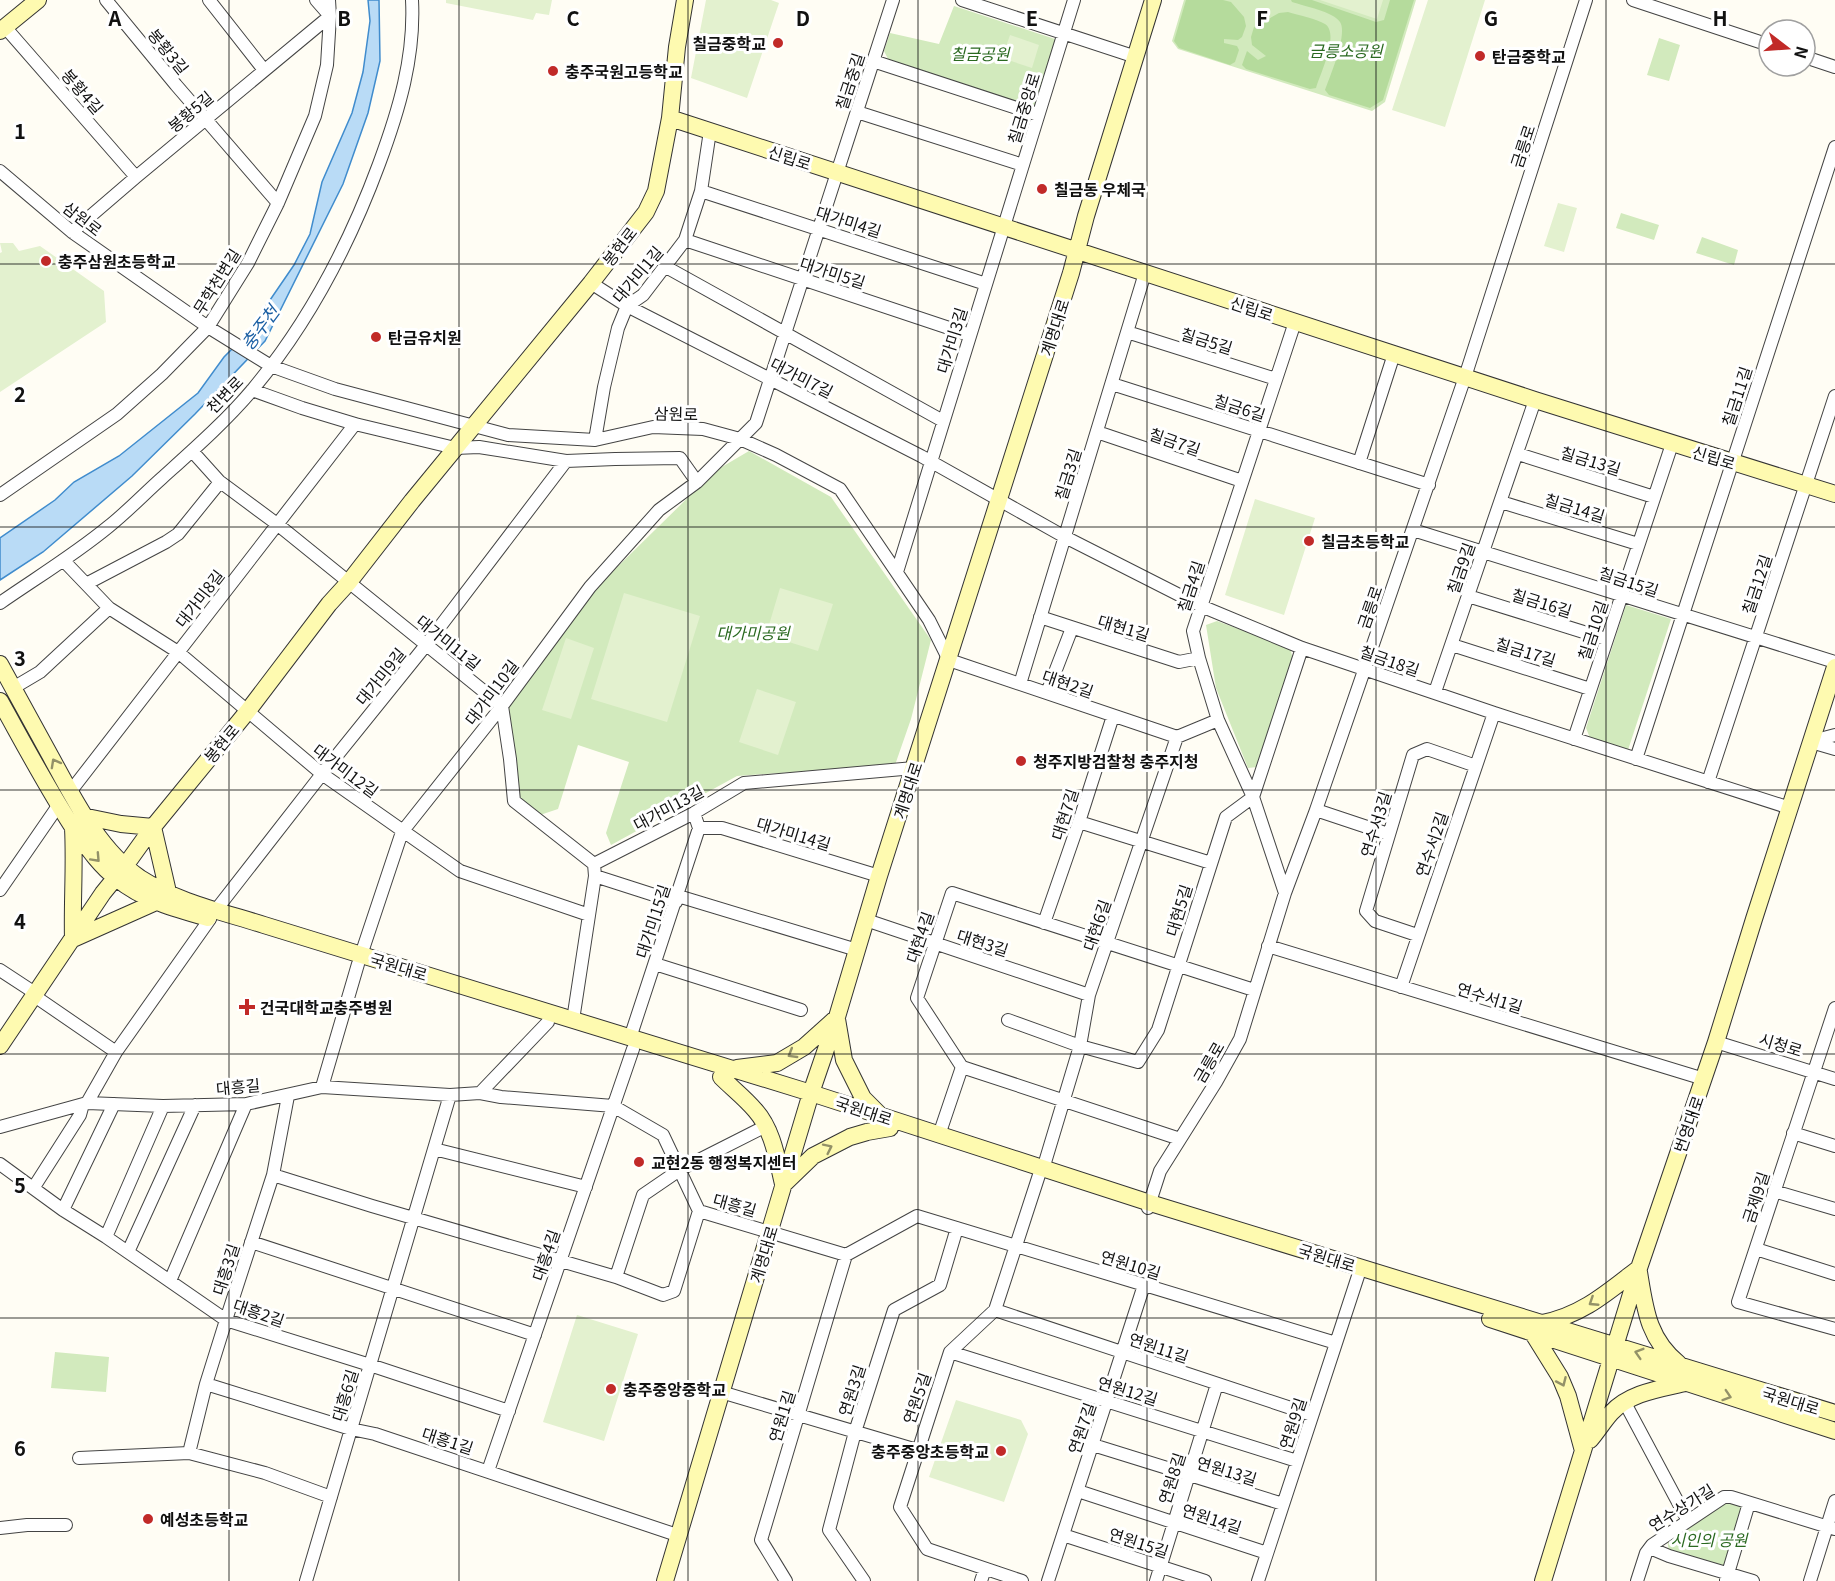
<svg xmlns="http://www.w3.org/2000/svg" width="1835" height="1581" font-family="Georgia,'Noto Sans KR',serif">
  <style>
    .green { fill: #d2eabd }
    .forest { fill: #b5db9c }
    .pitch { fill: #e3f1cf }
    .water { fill: #b9dbf6; stroke: #408ccd; stroke-width: 1.5 }
    .lines { fill: none; stroke-linecap: round; stroke-linejoin: round }
    .street-casing { stroke: #444; stroke-width: 14 }
    .secondary-casing { stroke: #333; stroke-width: 18 }
    .street { stroke: #fff; stroke-width: 12 }
    .secondary { stroke: #fefab0; stroke-width: 16 }
    .oneway { stroke: #939168 }
    .grid { fill: none; stroke: #111; stroke-width: 1.5; stroke-opacity: 0.55 }
    .poi-dot { fill: #c12a28; stroke: #fff; stroke-width: 2 }
    .labels { text-anchor: middle; dominant-baseline: central; stroke-width: 6; stroke-linejoin: round; paint-order: stroke }
    .poi-label { font-size: 16px; font-weight: bold; fill: #111; stroke: #fff; text-anchor: start }
    .park-label { font-size: 16px; font-style: italic; fill: #2a6920; stroke: #fff }
    .street-label { font-size: 16px; fill: #111; stroke: #fff }
    .water-label { font-size: 18px; font-style: italic; fill: #195ea3; stroke: #fff }
    .grid-label { font-size: 20px; text-anchor: middle; font-weight: bold; fill: #111; stroke: #fff; stroke-width: 6; stroke-linejoin: round; paint-order: stroke }
  </style>
  <rect width="100%" height="100%" fill="#fffdf4"/>
  <path class="green" d="M1184,0H1416L1385,102L1372,111L1178,49L1172,41Z
    M954,6L1058,40L1035,109L890,63L884,51L890,33L939,44Z
    M1659,38L1680,45L1669,81L1647,75Z
    M1621,213L1659,225L1654,240L1616,228Z
    M1702,237L1738,250L1734,265L1696,253Z
    M749,451L831,497L931,640L911,719L895,765L737,776L611,845L606,833L629,762L578,745L558,809L540,815L519,797L508,703L600,584L715,471Z
    M1626,605L1671,619L1628,750L1590,738L1586,728Z
    M1217,621L1290,648L1293,659L1257,767L1248,768L1216,688L1206,625Z
    M55,1352L109,1357L106,1392L51,1388Z
    M1725,1500L1744,1506L1724,1570L1669,1552L1667,1539Z"/>
  <path class="forest" d="M1186,0H1223L1231,2L1244,17L1246,26L1242,37L1238,40L1224,39V43L1237,46L1239,50L1235,62L1230,65L1179,48L1174,41Z
    M1291,0H1312L1376,22L1384,20L1390,0H1414L1383,100L1370,108L1329,95L1325,90C1330,76 1348,34 1340,22C1334,12 1304,6 1292,2Z
    M1288,12C1298,15 1317,19 1325,24C1340,34 1320,74 1316,88L1310,89L1246,69L1242,65L1247,51L1258,60L1266,56L1252,45L1251,37L1254,27L1279,13Z"/>
  <path class="pitch" d="M446,0H552L549,15L536,13L533,20L446,3Z
    M706,0H771L779,3L747,98L691,78Z
    M1320,0H1383L1377,19Z
    M1428,0H1485L1445,127L1392,110Z
    M1010,35L1039,45L1032,68L1002,58Z
    M1558,203L1577,208L1564,252L1544,246Z
    M0,243H13L19,251L40,246L104,291L106,322L0,392V253L2,252Z
    M1255,499L1315,518L1284,615L1225,595Z
    M780,588L833,604L818,651L766,635Z
    M624,593L700,616L667,722L591,699Z
    M566,638L594,648L571,719L542,710Z
    M757,689L796,702L778,755L739,742Z
    M577,1315L638,1334L604,1441L543,1422Z
    M956,1400L1021,1420L1028,1434L1004,1502L929,1477Z"/>
  <path class="water" d="M368,0H379L380,61L368,113L343,184L265,341L195,414L132,476L43,552L0,580V538L55,500L74,482L119,456L198,393L224,357L246,335L294,265L310,234L322,182L352,113L363,72L370,21Z"/>
  <g class="lines">
    <g class="street-casing">
      <path id="street" d="M106,0L176,85L278,203
        M209,0L264,70
        M962,0L1136,57
        M1633,0L1769,45
        M5,27L136,177
        M1805,57L1835,67
        M873,61L1038,115
        M857,112L1023,165
        M0,171L72,232L208,327L271,366L335,389L508,435L595,440L653,427L703,429L740,439L776,455L840,489L929,620L949,660L1177,737
        M701,191L986,284
        M72,232L136,177L330,16L316,0
        M685,240L970,335
        M666,267L943,421
        M591,283L627,306L921,456L1065,537L1201,606L1302,648L1494,713L1790,808
        M1127,332L1276,379
        M1112,384L1429,485
        M252,390L302,408L355,424L455,448L479,447L566,461L615,459L680,458L697,482
        M1097,432L1242,481
        M595,440L604,387L618,328L627,306L643,295L685,240L701,191L710,131
        M192,451L219,481L277,524L502,706L510,759L514,801L594,864
        M1518,454L1654,497
        M1359,463L1394,354
        M0,495L117,414L162,374L208,327L248,263L278,203L315,116L327,65L330,16L329,0
        M1501,502L1638,544
        M1413,530L1835,662
        M63,560L109,608L178,652L322,774L460,871L589,915
        M897,572L1074,0
        M86,584L166,542L178,534L220,482
        M1468,596L1606,639
        M0,603C36,578 74,555 108,527C127,512 144,494 162,478C193,450 226,421 253,389C309,322 349,245 379,164C399,110 415,57 412,0
        M1040,617L1179,662L1199,658
        M1452,645L1590,689
        M1020,684L1145,273
        M13,688L40,672L109,608
        M1435,692L1535,400
        M1047,693L1072,628
        M1574,739L1672,444
        M1812,741L1835,735
        M1811,742L1835,749
        M1636,759L1835,147
        M1708,782L1835,396
        M70,792L355,424
        M1316,810L1388,834
        M1079,822L1211,863
        M699,828H722L879,876
        M595,876L676,902
        M0,890L58,806
        M1285,893L1253,797L1218,720L1199,658L1193,631L1295,322
        M678,896L857,950
        M216,910L322,774L426,645L566,461
        M866,920L1089,995
        M1044,923L1079,822L1113,716
        M1417,935L1375,921L1366,911L1413,755L1427,749L1476,766
        M1268,946L1704,1079
        M361,955L402,832L502,706L590,587L659,510L697,482L756,423L893,0
        M655,964L801,1010
        M0,970L35,993
        M1401,987L1494,713
        M33,995L116,1052
        M1835,1008L1738,1302L1835,1329
        M573,1020L595,876L594,864L694,813L744,783L914,768
        M1008,1020L1080,1046L1138,1062L1158,1030L1226,817L1253,797L1302,648
        M630,1038L699,828L694,813
        M1716,1042L1835,1079
        M322,1087L358,964
        M480,1093L548,1022
        M87,1103L116,1052L210,919
        M0,1127L87,1103L163,1106L246,1104L322,1087L450,1095L480,1093L501,1097L613,1106L663,1135L699,1211
        M1793,1133L1835,1146
        M939,1135L962,1067
        M1180,1139L962,1067L917,998L952,893L1254,990
        M434,1149L586,1187
        M0,1164L63,1210L106,1237L226,1320L370,1365L509,1411
        M1043,1169L1080,1046L1089,995L1177,737L1218,720
        M273,1175L372,1206L616,1277L663,1295L674,1291L699,1211
        M34,1187L80,1115L83,1104
        M1774,1191L1835,1209
        M1148,1208L1160,1171L1216,1082L1240,1039L1285,893L1316,810L1465,377L1586,0
        M63,1210L114,1104
        M699,1211L846,1255L917,1216L1336,1343
        M106,1237L163,1106
        M251,1242L535,1335
        M1756,1249L1835,1274
        M128,1252L195,1105
        M616,1277L643,1195L681,1169L766,1126
        M170,1281L246,1104
        M995,1310L1312,1415
        M950,1352L1297,1461
        M206,1384L351,1429L375,1434L677,1535
        M721,1392L917,1450
        M1625,1403L1688,1521
        M1093,1445L1283,1504
        M189,1453L206,1384L226,1320L273,1175L288,1096
        M79,1458L189,1453L265,1473L331,1497
        M488,1471L633,1049
        M1078,1491L1267,1553
        M0,1528L27,1525H66
        M1063,1535L1205,1581
        M1650,1548L1669,1556L1753,1581
        M1726,1580L1749,1503
        M306,1581L450,1095
        M786,1581L761,1540L846,1255
        M864,1581L829,1530L855,1432L894,1310L940,1285L957,1228
        M981,1581L985,1569
        M1022,1581L927,1549L900,1507L950,1352L995,1310L1039,1175
        M1048,1581L1144,1285
        M1156,1581L1217,1384
        M1258,1581L1358,1276
        M1637,1581L1646,1553L1652,1545L1724,1497H1731L1835,1529
        M1810,1581L1835,1501"/>
    </g>
    <g class="secondary-casing">
      <path id="secondary" d="M0,31L38,0
        M670,118L1535,400L1835,494
        M0,664C17,695 34,726 51,757C74,799 99,850 140,878C177,902 223,912 264,925L811,1093L1147,1202L1835,1413
        M0,701C24,744 47,788 74,829C87,847 99,865 116,878C143,900 175,909 208,918
        M87,817L121,824L153,827L168,892
        M73,828C75,865 72,902 73,939L156,902
        M837,1019L844,1060L863,1098L879,1114
        M0,1046L103,893L125,866L153,827L247,712L329,604L349,582L412,501L591,283L646,212L656,191L670,118L677,47L685,0
        M737,1068L777,1063L804,1047L834,1020
        M721,1077C732,1088 745,1098 755,1110C773,1130 777,1159 783,1184
        M784,1184L813,1156L850,1137L867,1132L890,1128
        M1639,1272C1645,1309 1648,1339 1679,1364
        M1490,1319L1835,1431
        M1542,1323C1581,1316 1608,1292 1639,1268
        M1532,1332L1560,1377L1568,1396L1583,1451
        M1590,1440C1597,1432 1603,1422 1611,1413C1629,1393 1659,1389 1685,1383
        M665,1581L811,1093L837,1017L879,876L1071,273L1086,216L1153,0
        M1543,1581L1639,1268L1716,1042L1754,919L1835,667"/>
    </g>
    <use href="#street" class="street"/>
    <use href="#secondary" class="secondary"/>
  </g>
  <defs><path id="oneway-chevron" d="M-2-3.5L2.5 0L-2 3.5" fill="none" stroke-width="1.6" stroke-linecap="round" stroke-linejoin="round" transform="scale(1.5)"/></defs>
  <g class="oneway">
    <use href="#oneway-chevron" transform="translate(55 763) rotate(-119)"/>
    <use href="#oneway-chevron" transform="translate(96 858) rotate(47)"/>
    <use href="#oneway-chevron" transform="translate(792 1054) rotate(149)"/>
    <use href="#oneway-chevron" transform="translate(828 1148) rotate(-26)"/>
    <use href="#oneway-chevron" transform="translate(1593 1302) rotate(147)"/>
    <use href="#oneway-chevron" transform="translate(1639 1353) rotate(-163)"/>
    <use href="#oneway-chevron" transform="translate(1562 1382) rotate(66)"/>
    <use href="#oneway-chevron" transform="translate(1727 1396) rotate(18)"/>
  </g>
  <path class="grid" d="M229,0V1581M459,0V1581M688,0V1581M918,0V1581M1147,0V1581M1376,0V1581M1606,0V1581M0,264H1835M0,527H1835M0,790H1835M0,1054H1835M0,1318H1835"/>
  <g class="poi-dot">
    <circle cx="778" cy="43" r="6"/>
    <circle cx="1480" cy="56" r="6"/>
    <circle cx="553" cy="71" r="6"/>
    <circle cx="1042" cy="189" r="6"/>
    <circle cx="46" cy="261" r="6"/>
    <circle cx="376" cy="337" r="6"/>
    <circle cx="1309" cy="541" r="6"/>
    <circle cx="1021" cy="761" r="6"/>
    <path d="M244 998h6v6h6v6h-6v6h-6v-6h-6v-6h6z"/>
    <circle cx="639" cy="1162" r="6"/>
    <circle cx="611" cy="1389" r="6"/>
    <circle cx="1001" cy="1451" r="6"/>
    <circle cx="148" cy="1519" r="6"/>
  </g>
  <g class="labels">
    <g class="poi-label">
      <text x="766" y="43" text-anchor="end">칠금중학교</text>
      <text x="1492" y="56">탄금중학교</text>
      <text x="565" y="71">충주국원고등학교</text>
      <text x="1054" y="189">칠금동 우체국</text>
      <text x="58" y="261">충주삼원초등학교</text>
      <text x="388" y="337">탄금유치원</text>
      <text x="1321" y="541">칠금초등학교</text>
      <text x="1033" y="761">청주지방검찰청 충주지청</text>
      <text x="260" y="1007">건국대학교충주병원</text>
      <text x="651" y="1162">교현2동 행정복지센터</text>
      <text x="623" y="1389">충주중앙중학교</text>
      <text x="989" y="1451" text-anchor="end">충주중앙초등학교</text>
      <text x="160" y="1519">예성초등학교</text>
    </g>
    <g class="park-label">
      <text x="1346" y="50">금릉소공원</text>
      <text x="980" y="53">칠금공원</text>
      <text x="753" y="632">대가미공원</text>
      <text x="1709" y="1539">시인의 공원</text>
    </g>
    <g class="street-label">
      <text transform="translate(169 51) rotate(51)">봉황3길</text>
      <text transform="translate(849 81) rotate(-72)">칠금중길</text>
      <text transform="translate(83 91) rotate(49)">봉황4길</text>
      <text transform="translate(1023 108) rotate(-73)">칠금중앙로</text>
      <text transform="translate(190 111) rotate(-40)">봉황5길</text>
      <text transform="translate(1522 146) rotate(-72)">금릉로</text>
      <text transform="translate(790 157) rotate(18)">신립로</text>
      <text transform="translate(83 218) rotate(38)">삼원로</text>
      <text transform="translate(849 221) rotate(18)">대가미4길</text>
      <text transform="translate(619 246) rotate(-52)">봉현로</text>
      <text transform="translate(833 272) rotate(18)">대가미5길</text>
      <text transform="translate(637 274) rotate(-50)">대가미1길</text>
      <text transform="translate(216 281) rotate(-58)">무학천변길</text>
      <text transform="translate(1252 308) rotate(18)">신립로</text>
      <text transform="translate(1054 327) rotate(-72)">계명대로</text>
      <text transform="translate(951 340) rotate(-73)">대가미3길</text>
      <text transform="translate(1207 340) rotate(17)">칠금5길</text>
      <text transform="translate(802 377) rotate(27)">대가미7길</text>
      <text transform="translate(224 394) rotate(-46)">천변로</text>
      <text transform="translate(1736 396) rotate(-72)">칠금11길</text>
      <text transform="translate(1240 407) rotate(18)">칠금6길</text>
      <text transform="translate(676 413) rotate(1)">삼원로</text>
      <text transform="translate(1175 441) rotate(19)">칠금7길</text>
      <text transform="translate(1714 457) rotate(17)">신립로</text>
      <text transform="translate(1591 460) rotate(17)">칠금13길</text>
      <text transform="translate(1067 474) rotate(-73)">칠금3길</text>
      <text transform="translate(1575 507) rotate(17)">칠금14길</text>
      <text transform="translate(1460 568) rotate(-71)">칠금9길</text>
      <text transform="translate(1629 581) rotate(18)">칠금15길</text>
      <text transform="translate(1756 584) rotate(-72)">칠금12길</text>
      <text transform="translate(1190 586) rotate(-72)">칠금4길</text>
      <text transform="translate(199 598) rotate(-52)">대가미8길</text>
      <text transform="translate(1542 602) rotate(17)">칠금16길</text>
      <text transform="translate(1369 607) rotate(-71)">금릉로</text>
      <text transform="translate(1124 627) rotate(17)">대현1길</text>
      <text transform="translate(1592 630) rotate(-72)">칠금10길</text>
      <text transform="translate(449 642) rotate(39)">대가미11길</text>
      <text transform="translate(1526 651) rotate(17)">칠금17길</text>
      <text transform="translate(1390 660) rotate(19)">칠금18길</text>
      <text transform="translate(380 676) rotate(-51)">대가미9길</text>
      <text transform="translate(1068 683) rotate(19)">대현2길</text>
      <text transform="translate(491 692) rotate(-53)">대가미10길</text>
      <text transform="translate(221 743) rotate(-50)">봉현로</text>
      <text transform="translate(346 770) rotate(37)">대가미12길</text>
      <text transform="translate(907 790) rotate(-72)">계명대로</text>
      <text transform="translate(668 807) rotate(-28)">대가미13길</text>
      <text transform="translate(1064 814) rotate(-72)">대현7길</text>
      <text transform="translate(1375 824) rotate(-73)">연수서3길</text>
      <text transform="translate(794 833) rotate(17)">대가미14길</text>
      <text transform="translate(1431 844) rotate(-71)">연수서2길</text>
      <text transform="translate(1178 910) rotate(-73)">대현5길</text>
      <text transform="translate(652 921) rotate(-72)">대가미15길</text>
      <text transform="translate(1096 925) rotate(-71)">대현6길</text>
      <text transform="translate(919 937) rotate(-71)">대현4길</text>
      <text transform="translate(983 942) rotate(18)">대현3길</text>
      <text transform="translate(399 966) rotate(17)">국원대로</text>
      <text transform="translate(1490 997) rotate(17)">연수서1길</text>
      <text transform="translate(1781 1044) rotate(17)">시청로</text>
      <text transform="translate(1208 1062) rotate(-60)">금릉로</text>
      <text transform="translate(238 1086) rotate(-5)">대흥길</text>
      <text transform="translate(864 1110) rotate(18)">국원대로</text>
      <text transform="translate(1688 1124) rotate(-71)">번영대로</text>
      <text transform="translate(1755 1197) rotate(-72)">금제9길</text>
      <text transform="translate(735 1204) rotate(16)">대흥길</text>
      <text transform="translate(763 1254) rotate(-73)">계명대로</text>
      <text transform="translate(545 1255) rotate(-71)">대흥4길</text>
      <text transform="translate(1327 1257) rotate(17)">국원대로</text>
      <text transform="translate(1131 1264) rotate(17)">연원10길</text>
      <text transform="translate(225 1269) rotate(-72)">대흥3길</text>
      <text transform="translate(259 1312) rotate(19)">대흥2길</text>
      <text transform="translate(1159 1347) rotate(18)">연원11길</text>
      <text transform="translate(851 1390) rotate(-72)">연원3길</text>
      <text transform="translate(1128 1390) rotate(17)">연원12길</text>
      <text transform="translate(344 1395) rotate(-73)">대흥6길</text>
      <text transform="translate(916 1398) rotate(-71)">연원5길</text>
      <text transform="translate(1791 1400) rotate(17)">국원대로</text>
      <text transform="translate(781 1416) rotate(-73)">연원1길</text>
      <text transform="translate(1292 1423) rotate(-72)">연원9길</text>
      <text transform="translate(1081 1428) rotate(-71)">연원7길</text>
      <text transform="translate(448 1440) rotate(18)">대흥1길</text>
      <text transform="translate(1227 1470) rotate(17)">연원13길</text>
      <text transform="translate(1171 1478) rotate(-72)">연원8길</text>
      <text transform="translate(1681 1507) rotate(-32)">연수상가길</text>
      <text transform="translate(1212 1518) rotate(18)">연원14길</text>
      <text transform="translate(1139 1542) rotate(18)">연원15길</text>
    </g>
    <g class="water-label">
      <text transform="translate(259 327) rotate(-53)">충주천</text>
    </g>
  </g>
  <g class="grid-label">
    <text x="115" y="26">A</text>
    <text x="344" y="26">B</text>
    <text x="573" y="26">C</text>
    <text x="803" y="26">D</text>
    <text x="1032" y="26">E</text>
    <text x="1262" y="26">F</text>
    <text x="1491" y="26">G</text>
    <text x="1720" y="26">H</text>
    <text x="20" y="139">1</text>
    <text x="20" y="402">2</text>
    <text x="20" y="666">3</text>
    <text x="20" y="929">4</text>
    <text x="20" y="1193">5</text>
    <text x="20" y="1456">6</text>
  </g>
  <g transform="translate(1787 48) rotate(107)"><circle r="28" fill="#ffffff" stroke="#a0a0a0" stroke-width="1.5"/>
  <path d="M0-4.5L10 22L0 15L-10 22Z" fill="#c12a28"/>
  <text y="-9" font-size="16" font-weight="bold" text-anchor="middle" fill="#111111">N</text>
  </g>
</svg>
